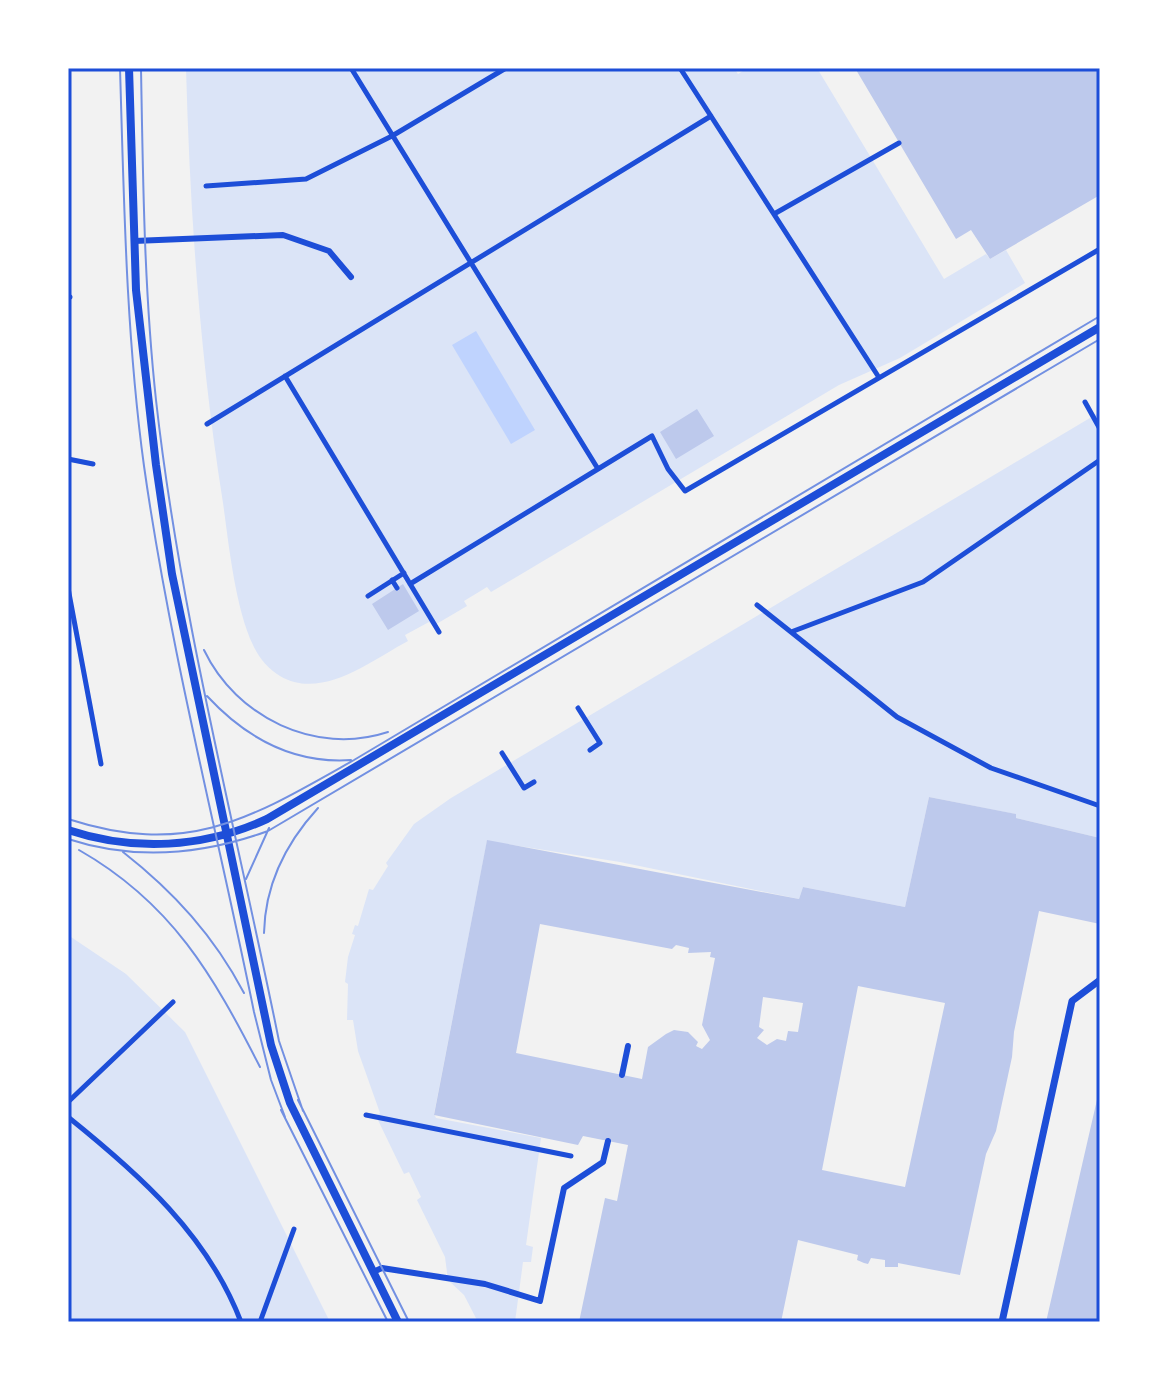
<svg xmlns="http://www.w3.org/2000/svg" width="1168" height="1390" font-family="'Exo 2',sans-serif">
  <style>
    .green { fill: #dbe4f7 }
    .water { fill: #bfd3fe }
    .building { fill: #bdc9ec; fill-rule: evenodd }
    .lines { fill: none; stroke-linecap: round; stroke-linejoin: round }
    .path { stroke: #1d4ed8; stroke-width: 5 }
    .service { stroke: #1d4ed8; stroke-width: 6 }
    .pedestrian { stroke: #1d4ed8; stroke-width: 7 }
    .minor { stroke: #1d4ed8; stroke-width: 8 }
    .tram { stroke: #7290e2; stroke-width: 2 }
    .neatline { fill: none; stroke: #1d4ed8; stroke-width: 3 }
  </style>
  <rect width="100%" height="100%" fill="#f2f2f2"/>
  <path class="green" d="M186,68H734L738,74L748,68H817L944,279L986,254L990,259L1006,250L1025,283L900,358L839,385L491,592L487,587L464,601L467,606L433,626L429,622L405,635L408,641C372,660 322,701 280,676C268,669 259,658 253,645C235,607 229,545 223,503C200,358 190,214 186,68Z
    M1100,412V838L1016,818L1015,814L929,797L905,907L803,887L799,899L620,862L487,841L434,1114L436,1118L541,1138L526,1245L533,1247L531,1262H523L515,1322H478L464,1295L448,1280L445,1257L417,1200L421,1197L409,1172L404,1174L376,1116L380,1113L358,1051L353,1020H347L348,984L345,982L348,957L355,935L352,934L355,925L358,926L369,889L373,890L388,866L386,863L414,824L451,798Z
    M68,935L126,974L185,1032L330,1322H68Z"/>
  <path class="water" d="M476,331L535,430L511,444L452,345Z"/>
  <path class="building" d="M855,68H1100V195L990,259L971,230L956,239Z
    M697,409L714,436L676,459L660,432Z
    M403,584L419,611L388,630L372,604Z
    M929,797L1016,814V818L1100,838V924L1039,911L1014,1032L1012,1057L996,1131L986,1154L960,1275L898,1263V1267H885V1260L871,1258L868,1264L864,1263L857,1260L858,1255L798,1240L781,1322H579L605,1198L617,1201L628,1145L583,1136L578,1145L434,1115L487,840L799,899L803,887L905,907ZM540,924L672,949L676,945L689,948L688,953L711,952L710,957L715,958L702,1025L710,1040L702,1049L696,1046L698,1042L688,1032L674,1030L666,1034L648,1047L642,1079L516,1053ZM858,986L945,1003L905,1187L822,1170ZM763,997L803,1003L798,1032L788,1031L786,1041L777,1039L767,1045L757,1038L764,1030L759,1027Z
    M1100,1092V1322H1046L1099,1091Z"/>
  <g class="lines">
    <path class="path" d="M351,68L598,469L652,436L668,469L685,491L1100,249
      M680,68L878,376
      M206,186L306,179L392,136L506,68
      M774,214L899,143
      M68,297H70
      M285,376L439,632
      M1085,402L1100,429
      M207,424L711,116
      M68,459L93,464
      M1100,460L923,582L791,632L897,717L991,768L1100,806
      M392,580L397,588
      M410,584L598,469
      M68,588L101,764
      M368,596L404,573
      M757,605L791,632
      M578,708L600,743L590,750
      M502,753L524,788L534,782
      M68,1102L173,1002
      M366,1115L571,1156
      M68,1117C139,1174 208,1235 241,1322
      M260,1322L294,1229"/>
    <path class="service" d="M134,241L283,235L329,251L351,277
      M622,1075L628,1046
      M373,1272L382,1268L485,1284L540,1301L564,1188L603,1162L608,1141"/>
    <path class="pedestrian" d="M1002,1322L1072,1001L1100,980"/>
    <path class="minor" d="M129,68L136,290L156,465L172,574L271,1045L290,1103L398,1322
      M68,830C134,852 204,848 267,819L1100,327"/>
    <path class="tram" d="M120,68C124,201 126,334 144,466C170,650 217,830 254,1012L271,1080L285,1117
      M141,68C143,179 144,289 156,400C180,616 236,828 279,1041L303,1111
      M204,650C236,717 315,756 388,732
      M207,696C246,738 293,764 351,760
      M68,819C189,858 251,818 354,760L1100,316
      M68,839C135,861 202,855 268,831L1100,339
      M79,850C172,903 213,975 260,1067
      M123,852C174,892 214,936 244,993
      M246,879L269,828
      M264,933C265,885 286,843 318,808
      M298,1100L409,1322
      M281,1110L388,1322"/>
  </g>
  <rect width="1168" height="1390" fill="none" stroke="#ffffff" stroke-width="140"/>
  <rect x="70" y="70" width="1028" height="1250" class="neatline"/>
</svg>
